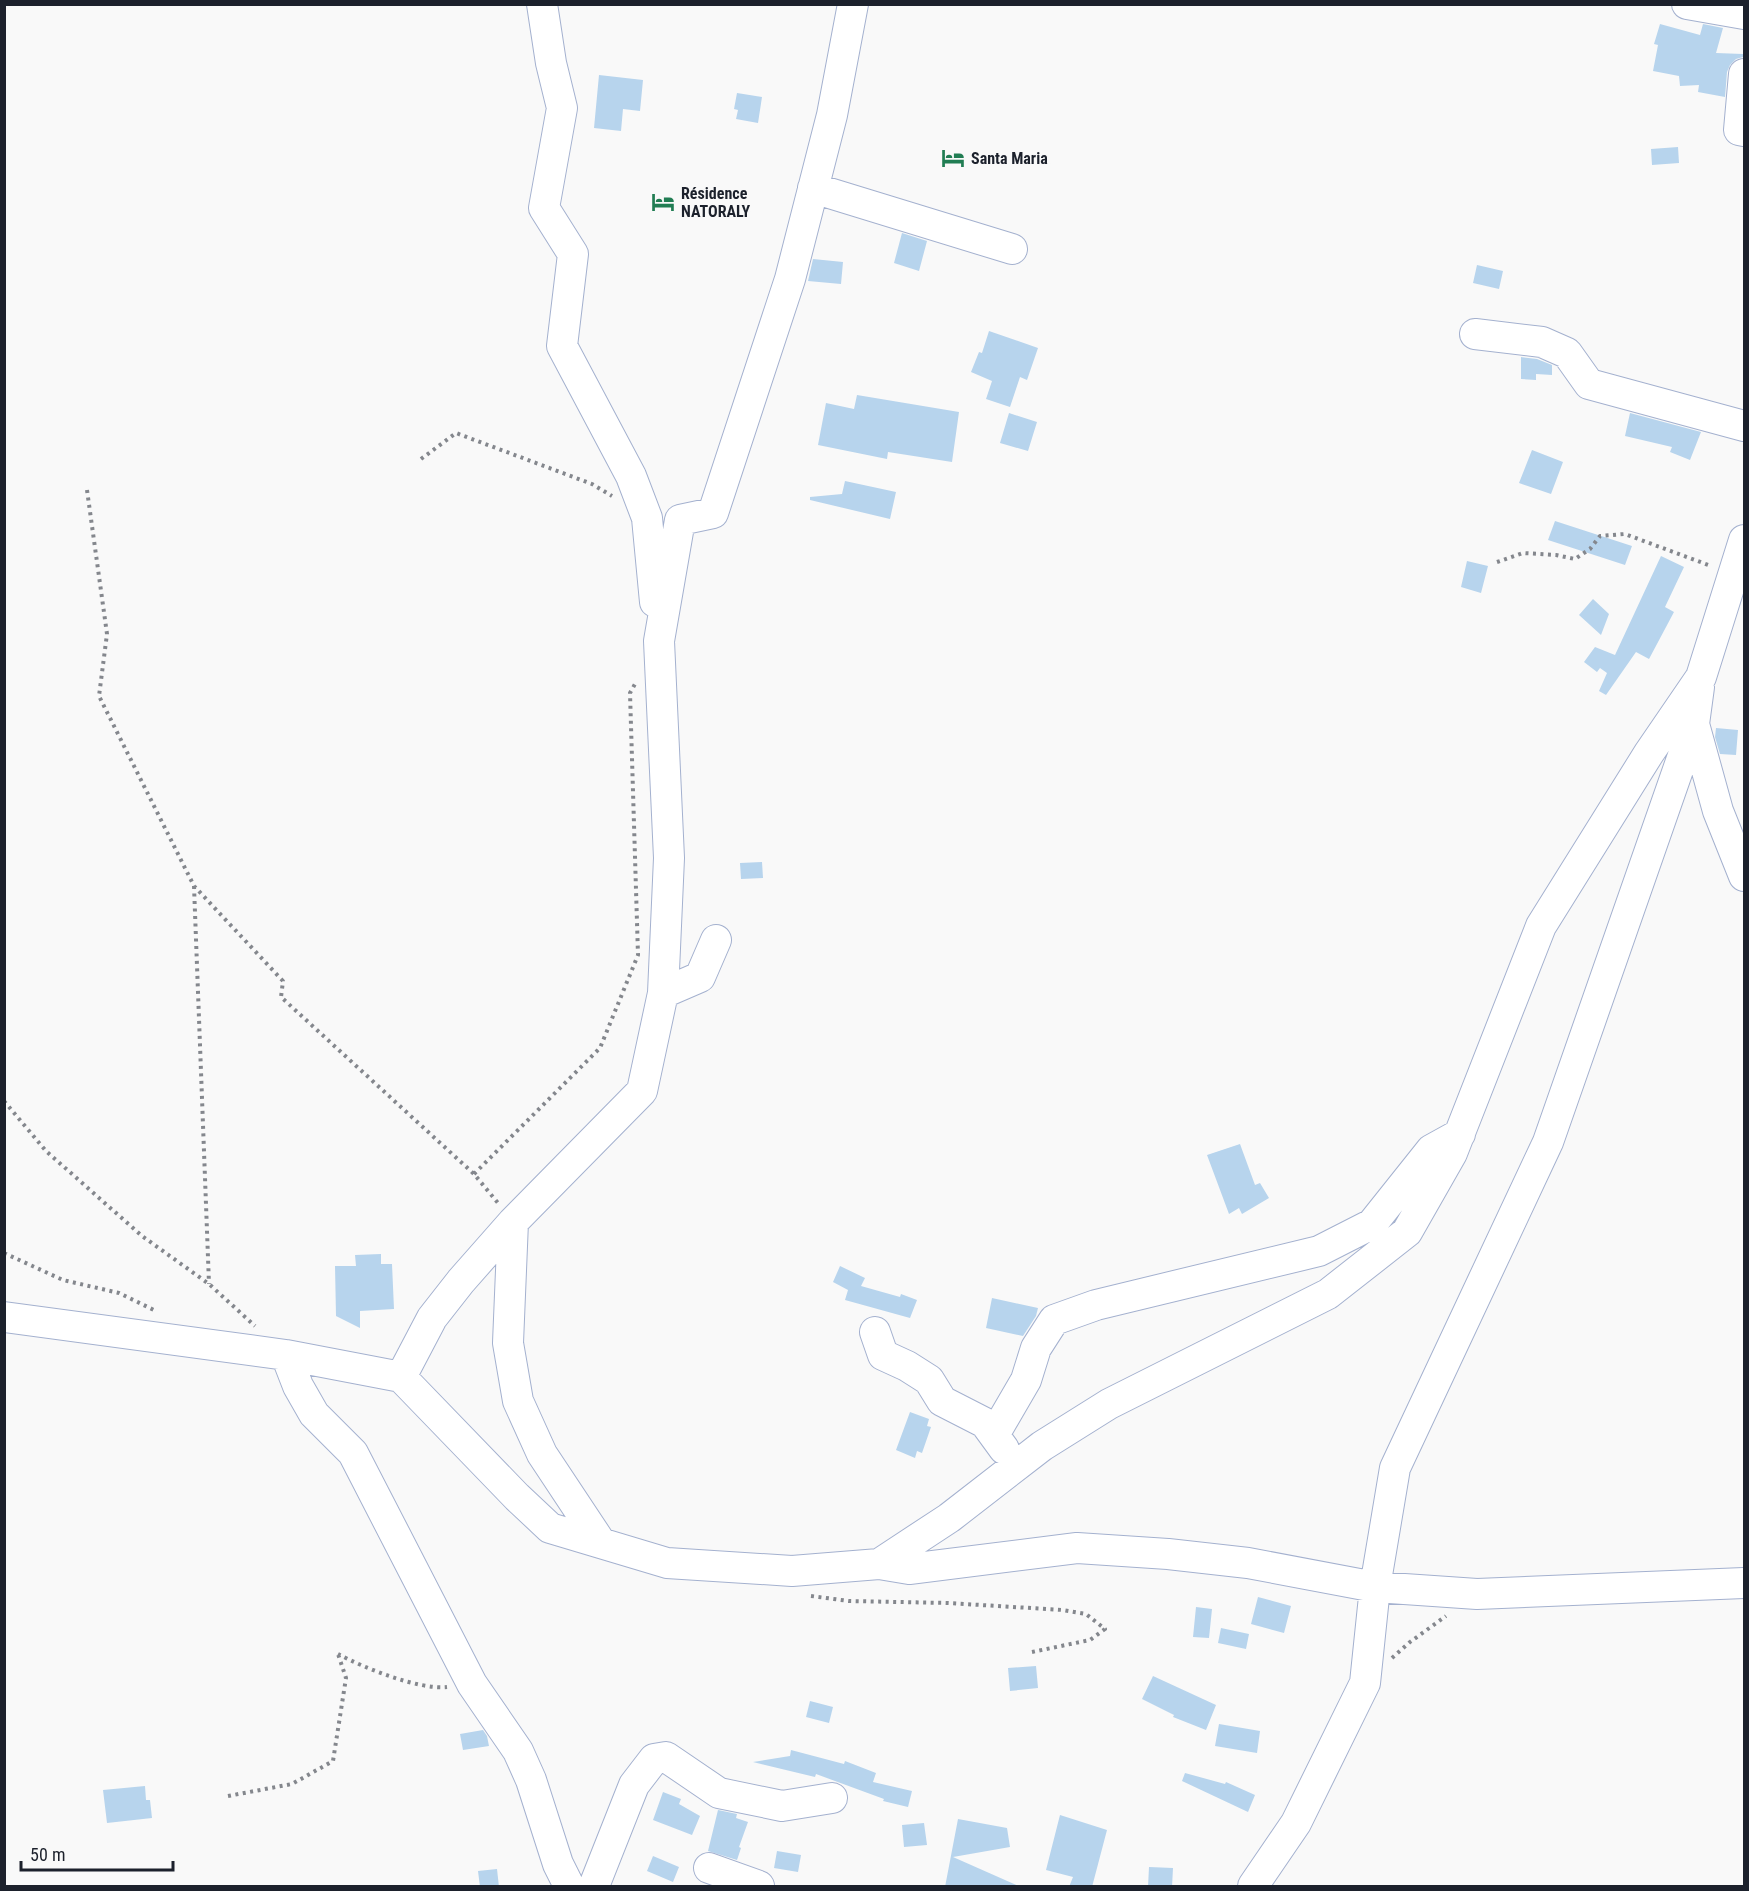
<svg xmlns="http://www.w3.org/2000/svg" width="1749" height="1891" font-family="'Roboto Condensed',sans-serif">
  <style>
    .building { fill: #b7d4ed }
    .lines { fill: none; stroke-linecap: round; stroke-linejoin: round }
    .minor-casing { stroke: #a4b1cf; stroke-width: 32 }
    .path { stroke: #84878d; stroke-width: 4; stroke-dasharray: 3 4.5; stroke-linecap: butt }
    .minor { stroke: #fff; stroke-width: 30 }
    .labels { text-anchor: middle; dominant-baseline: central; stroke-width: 6; stroke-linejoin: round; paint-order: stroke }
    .poi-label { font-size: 16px; font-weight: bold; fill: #1c212c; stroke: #f9f9f9; text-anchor: start }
  </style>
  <rect width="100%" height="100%" fill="#f9f9f9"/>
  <path class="building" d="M1660,24L1700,35L1703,24L1723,28L1716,53L1743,54V57L1736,59L1730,65L1727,72L1725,97L1698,92L1699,85L1680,86L1679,76L1653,71L1658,45L1654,44Z
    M599,75L643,80L640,111L623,109L621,131L594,128Z
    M737,93L762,97L758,123L736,119L738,110L734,109Z
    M1678,147L1679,163L1652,165L1651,149Z
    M902,233L927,241L919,271L894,263Z
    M813,259L843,262L841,284L808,281Z
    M1477,265L1503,271L1499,289L1473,283Z
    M989,331L1038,348L1027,380L1020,377L1010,407L986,399L992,381L971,372L979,352L982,353Z
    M1521,357L1537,359L1552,365V375L1536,374V380L1521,379Z
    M857,395L959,412L952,462L888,452L887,459L818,445L826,403L854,409Z
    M1009,413L1037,422L1028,451L1000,443Z
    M1630,413L1701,432L1690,460L1670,452L1672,447L1625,436Z
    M1532,450L1563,462L1551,494L1519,483Z
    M845,481L896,492L890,519L810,500V497L842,494Z
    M1555,521L1632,546L1625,565L1548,540Z
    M1661,556L1684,567L1665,607L1674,612L1649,659L1636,652L1606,695L1599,691L1607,673L1600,668L1597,672L1584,662L1595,647L1615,655Z
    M1467,561L1488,566L1481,593L1461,587Z
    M1593,599L1609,614L1601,635L1579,615Z
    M1716,728L1738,730L1736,755L1720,754L1715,737Z
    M762,862L763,878L741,879L740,863Z
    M1240,1144L1255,1185L1260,1183L1269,1198L1242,1214L1239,1208L1229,1214L1207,1155Z
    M381,1254V1264H392L394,1309L360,1311V1328L336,1316L335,1266H356L355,1255Z
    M840,1266L865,1278L861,1286L900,1297L901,1294L917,1300L910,1318L845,1300L848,1290L833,1282Z
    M992,1298L1038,1308L1036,1316L1023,1336L986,1328Z
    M910,1412L929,1419L927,1426L931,1427L922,1453L917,1451L915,1458L896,1450Z
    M1258,1597L1291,1606L1284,1633L1251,1624Z
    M1196,1607L1212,1609L1209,1638L1193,1637Z
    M1221,1628L1249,1634L1246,1649L1218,1643Z
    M1036,1666L1038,1688L1010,1691L1008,1668Z
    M1153,1676L1216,1705L1206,1730L1173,1717L1174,1715L1142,1699Z
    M810,1701L833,1707L829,1723L806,1717Z
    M1219,1724L1260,1731L1257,1753L1215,1746Z
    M483,1730L487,1736L489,1746L463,1750L460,1734Z
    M791,1750L844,1764L845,1761L876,1773L873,1782L912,1791L908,1807L883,1801L884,1799L816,1774L815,1777L753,1762L790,1756Z
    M1185,1773L1225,1784L1226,1782L1255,1795L1248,1812L1182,1781Z
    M145,1786L146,1800H150L152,1818L107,1823L103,1790Z
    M663,1792L681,1799L679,1804L700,1816L692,1835L653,1820Z
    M718,1810L737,1814L736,1818L748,1822L739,1847L741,1848L737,1860L708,1851Z
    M1060,1815L1107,1830L1092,1887H1069L1073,1877L1046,1870Z
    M958,1819L1007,1828L1010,1847L953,1857L1021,1887H945Z
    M924,1823L927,1845L904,1847L902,1825Z
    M777,1851L801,1855L798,1872L774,1868Z
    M653,1856L679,1867L673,1882L647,1871Z
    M1149,1867L1173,1868L1172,1887H1148Z
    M497,1869L499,1887H480L478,1871Z"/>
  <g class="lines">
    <g class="minor-casing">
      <path id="minor" d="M542,4L551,63L562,108L544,208L573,254L562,346L631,476L647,518L655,602
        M1687,4L1744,14
        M1744,74L1739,130L1744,131
        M813,188L1012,249
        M1475,334L1542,342L1567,353L1589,384L1744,426
        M1694,724L1718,811L1744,876
        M663,993L700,977L716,940
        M4,1317L286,1355L401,1377L517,1497L550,1528L667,1563L792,1571L879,1564L909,1569L1077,1548L1168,1554L1248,1563L1375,1587L1477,1594L1744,1583
        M875,1332L883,1355L907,1366L929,1380L942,1401L985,1423L1004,1449
        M286,1355L298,1386L314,1414L353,1453L472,1684L518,1751L531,1780L558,1864L569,1886
        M401,1377L432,1318L461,1281L513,1222
        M994,1435L1026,1380L1036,1348L1054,1320L1096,1305L1319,1251L1372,1224L1431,1150L1460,1134
        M601,1543L542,1454L518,1401L508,1343L513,1222L642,1091L663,993L669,858L659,641L680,520L713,513L790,279L832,115L853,4
        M879,1564L949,1518L1042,1446L1109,1404L1328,1294L1407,1232L1452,1153L1541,926L1649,753L1701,677L1744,540
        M709,1868L759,1886
        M594,1886L634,1785L654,1759L666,1757L719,1793L782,1806L832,1798
        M1253,1886L1296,1823L1365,1683L1375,1587L1395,1468L1548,1142L1694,724L1699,687"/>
    </g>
    <path class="path" d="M421,459L456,433L592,484L612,496
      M87,490L107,634L99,696L194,886L283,981L281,997L474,1174L498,1203
      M1497,562L1523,553L1556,555L1575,559L1590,549L1600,536L1625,534L1711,566
      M194,886L209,1284
      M4,1101L46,1151L142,1236L209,1284L255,1326
      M474,1174L600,1048L638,955L630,693L635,684
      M4,1253L63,1280L119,1293L156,1311
      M811,1596L849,1601L948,1603L1063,1610L1086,1614L1105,1629L1090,1640L1032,1652
      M338,1654C364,1668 419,1690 447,1687
      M1392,1658L1410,1642L1446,1616
      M228,1796L292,1784L333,1761L346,1678L338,1654"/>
    <use href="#minor" class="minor"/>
  </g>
  <defs>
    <g id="hotel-bare" transform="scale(1.8)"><path d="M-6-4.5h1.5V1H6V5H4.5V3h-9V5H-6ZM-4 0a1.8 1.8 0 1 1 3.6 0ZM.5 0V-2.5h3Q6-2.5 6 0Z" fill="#217d53" stroke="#f9f9f9" stroke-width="2.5" paint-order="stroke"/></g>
  </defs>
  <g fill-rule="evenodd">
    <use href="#hotel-bare" x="953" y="158"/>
    <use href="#hotel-bare" x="663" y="202"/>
  </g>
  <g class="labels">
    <g class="poi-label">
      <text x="971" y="158">Santa Maria</text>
      <text x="681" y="193">Résidence<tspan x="681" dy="18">NATORALY</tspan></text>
    </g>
  </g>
  <rect width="1749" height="1891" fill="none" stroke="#1c212c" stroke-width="12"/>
  <path d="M21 1861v9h152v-9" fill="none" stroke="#1c212c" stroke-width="3"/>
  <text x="30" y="1861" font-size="18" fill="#1c212c" stroke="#f9f9f9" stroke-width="4.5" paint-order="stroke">50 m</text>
</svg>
